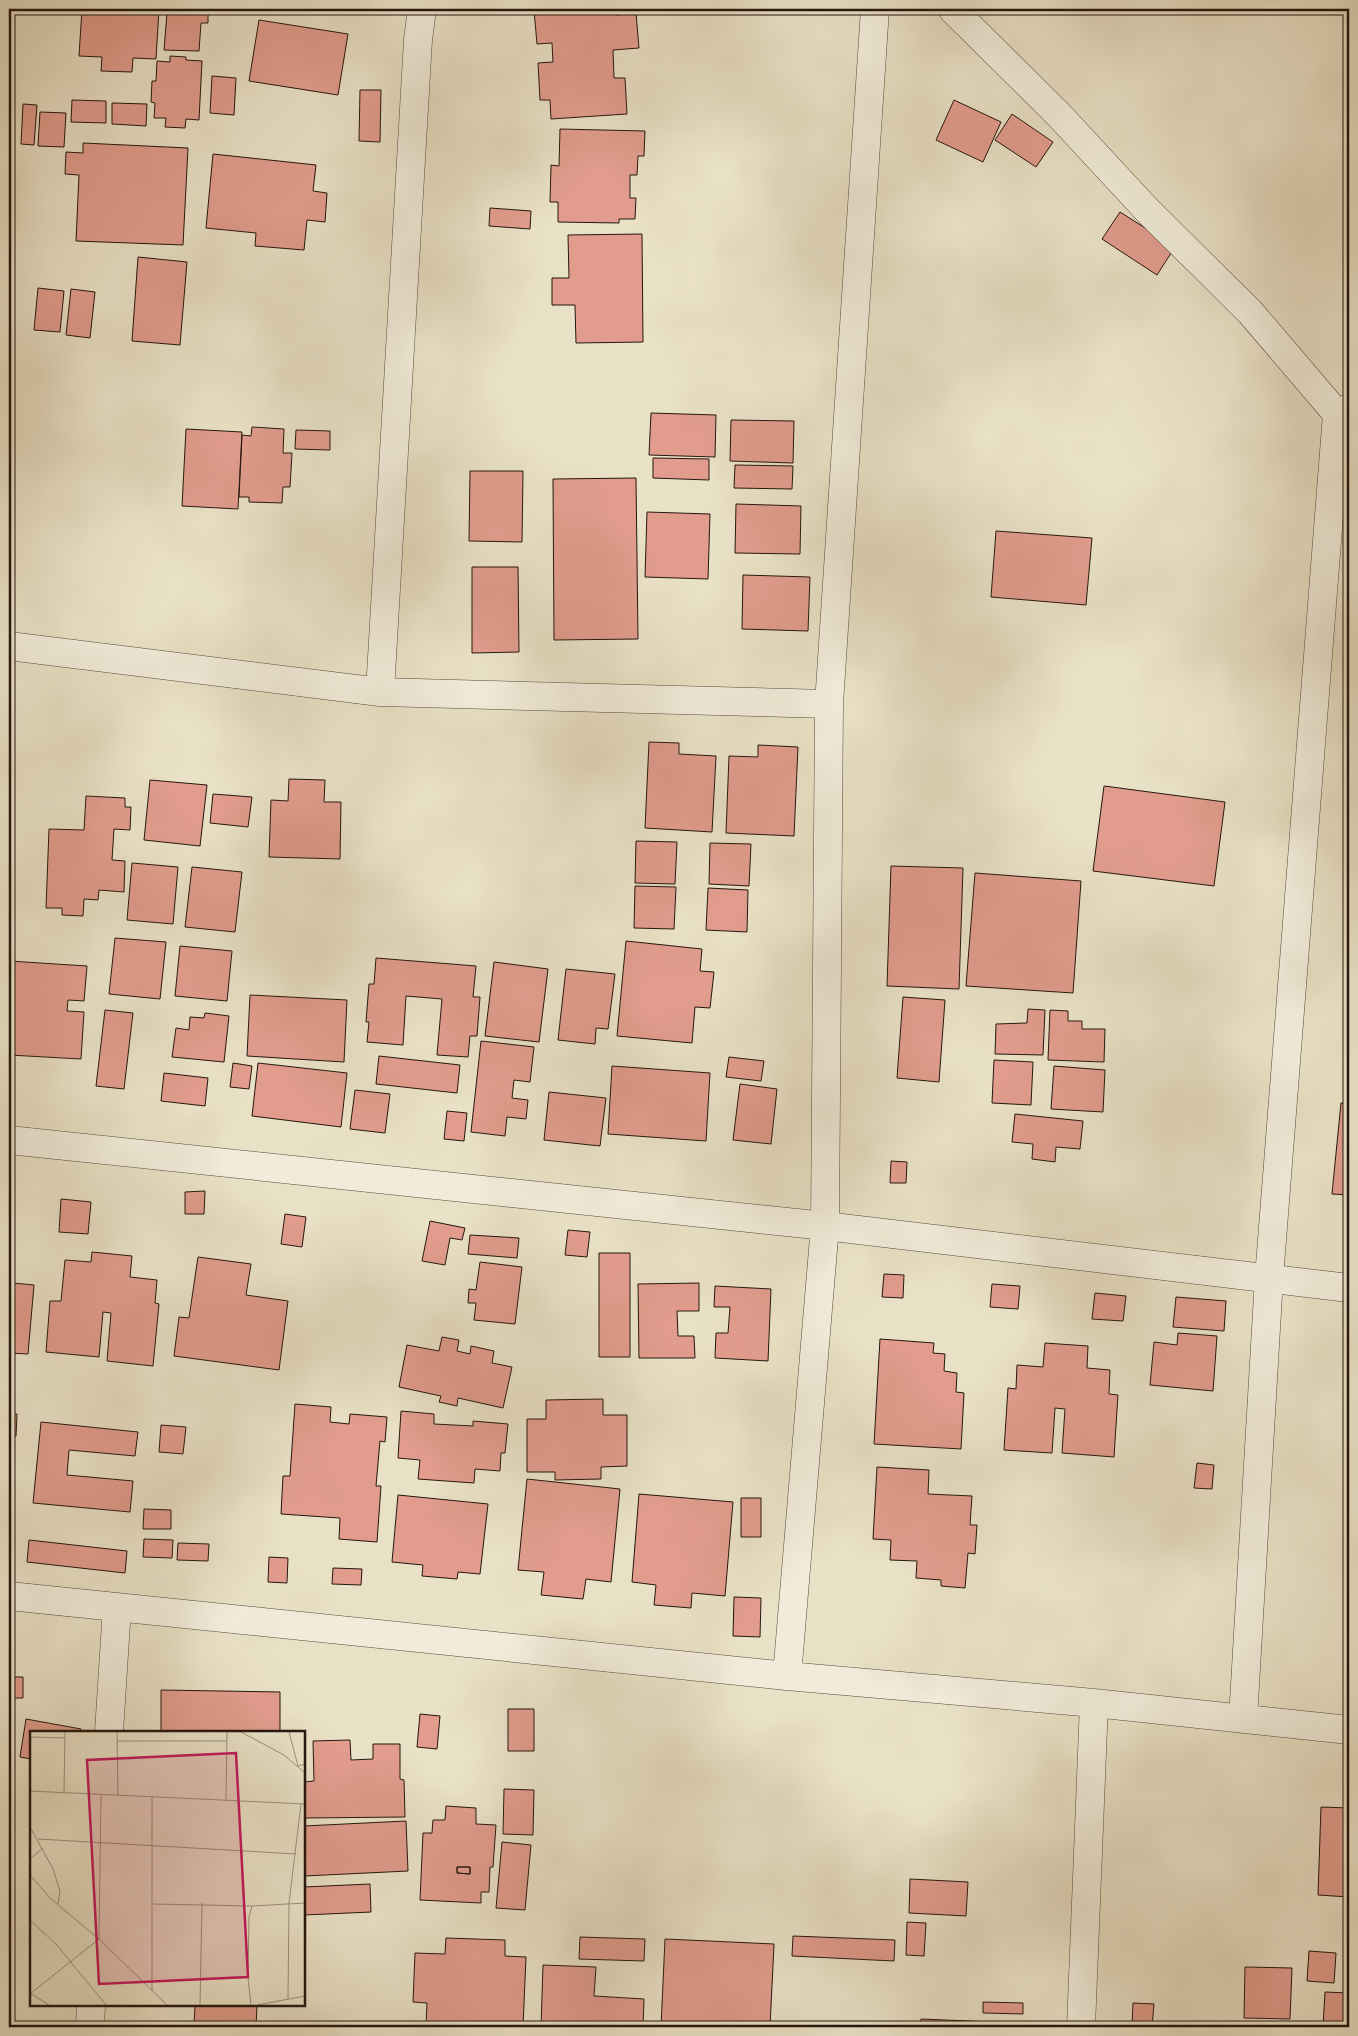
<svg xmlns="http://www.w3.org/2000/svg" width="1358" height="2036" font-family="'IM FELL English',serif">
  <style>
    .building { fill: #e19c8d; stroke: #25160f; fill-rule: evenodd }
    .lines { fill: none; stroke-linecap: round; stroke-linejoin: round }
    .minor-casing { stroke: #56493d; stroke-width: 29 }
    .minor { stroke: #f1ecda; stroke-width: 28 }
    .inset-road { fill: none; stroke: #9b907d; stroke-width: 1 }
    .view { fill: #c2185b; fill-opacity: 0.15; stroke: #c2185b; stroke-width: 2.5 }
    .inset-edge { fill: none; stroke: #25160f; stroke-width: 2.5 }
  </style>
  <rect width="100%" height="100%" fill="#e9e1c6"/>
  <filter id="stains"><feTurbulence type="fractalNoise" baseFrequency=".004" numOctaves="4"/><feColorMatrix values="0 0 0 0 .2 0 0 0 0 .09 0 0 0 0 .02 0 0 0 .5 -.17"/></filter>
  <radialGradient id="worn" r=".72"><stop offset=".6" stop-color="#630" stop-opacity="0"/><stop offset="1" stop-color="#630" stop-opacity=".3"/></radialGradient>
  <path class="building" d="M82,9H159L156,59L133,58L132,72L101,71L102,57L79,56Z
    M179,9H208V23H201L199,51L164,50L167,13L179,14Z
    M556,9H615L616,15L636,13L639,48L613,50L614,78H625L627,114L551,119L550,100H540L538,63L553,62L552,43L537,44L534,10Z
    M259,20L348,34L338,95L249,81Z
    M170,56L186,57V60L202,61L199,120L186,119L185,128L165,127L166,118H154L155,103L151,102L152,81H156L157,61L170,62Z
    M212,76L236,78L234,115L210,113Z
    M360,90H381L380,142L359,141Z
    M72,100L106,101V123L71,122Z
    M954,100L1001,122L983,162L936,140Z
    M112,103L147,104L146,126L112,124Z
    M23,104L37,105L34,145L21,144Z
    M40,112L66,113L64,147L38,146Z
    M1012,114L1053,142L1036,167L995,140Z
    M560,129L645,131L644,156H638L637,175H630V198H636L635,219H619V223L558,222V202H550L551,165L559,166Z
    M83,143L188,148L183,245L76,241L79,175L65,174L66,152L83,153Z
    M213,154L316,165L313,191L327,193L325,222L307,220L304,250L255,246L256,233L206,228Z
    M490,208L531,211L530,229L489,226Z
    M1120,212L1175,247L1157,275L1102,239Z
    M642,234L643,342L576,343L575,305H552V278H569L568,235Z
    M138,257L187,262L180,345L132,341Z
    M38,288L64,291L60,332L34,330Z
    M71,289L95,292L90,338L66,335Z
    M651,413L716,415L715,457L649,455Z
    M731,420L794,421L793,463L730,461Z
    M252,427L284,429L283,453H292L290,487H283L282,503L249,502V497H239L242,435L251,436Z
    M186,429L242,432L238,509L182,506Z
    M296,430L330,431V450L295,449Z
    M653,458L709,459V480L653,478Z
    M735,465L793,466L792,489L734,488Z
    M470,471H523L522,542L469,541Z
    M636,478L638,639L554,640L553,479Z
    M736,504L801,506L800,554L735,553Z
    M647,512L710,514L708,579L645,577Z
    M996,531L1092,538L1086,605L991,597Z
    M472,567H518L519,652L472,653Z
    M743,575L810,577L808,631L742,629Z
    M649,742L679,743V754L716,756L712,832L645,828Z
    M758,745L798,747L794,836L726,833L729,756L758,757Z
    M289,779L325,780L324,802H341L340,859L269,857L271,800L288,801Z
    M150,780L207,785L200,846L144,840Z
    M1104,786L1225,802L1214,886L1093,871Z
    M213,794L252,797L248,827L210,823Z
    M86,796L125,798V807H131L130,830L114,829L112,860L125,861L124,892L99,890L98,900L84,899L83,916L62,915V908H46L49,829L84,830Z
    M636,841L677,842L675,884L635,883Z
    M710,843L751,844L749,886L709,884Z
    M132,863L178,867L173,924L127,920Z
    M891,866L963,868L959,989L887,986Z
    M192,867L242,872L235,932L185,927Z
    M975,873L1081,881L1073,993L966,986Z
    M635,886L676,887L674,929L634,928Z
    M708,888L748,890L747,932L706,930Z
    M115,938L166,942L160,999L109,994Z
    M626,941L702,949L700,971L714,972L710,1008L695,1007L692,1043L617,1036Z
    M180,946L232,951L227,1001L175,996Z
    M376,958L476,966L473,997H480L477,1036H470L468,1057L437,1055L442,999L406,996L403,1045L367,1042L369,1022H366L369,984H374Z
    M9,961L87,966L84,1001L68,1000L67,1011L84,1012L81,1059L9,1055Z
    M494,962L548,969L539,1042L485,1036Z
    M566,969L615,974L608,1029L596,1028L595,1044L558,1040Z
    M250,995L347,1000L344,1062L247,1056Z
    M903,997L945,1000L939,1082L897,1078Z
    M1028,1009L1045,1010L1043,1055L995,1054L996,1024L1027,1023Z
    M105,1010L133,1013L124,1089L96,1086Z
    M1050,1010L1068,1011V1021H1082V1029H1105L1104,1062L1048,1060Z
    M205,1013L229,1016L224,1062L172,1057L176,1028L189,1030L190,1017L204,1018Z
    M481,1041L534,1047L530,1082L514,1080L512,1098L528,1100L526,1119L507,1117L505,1136L471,1132Z
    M379,1056L460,1065L457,1093L376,1084Z
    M729,1057L764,1061L761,1081L726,1077Z
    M994,1060L1033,1062L1031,1105L992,1103Z
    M233,1063L252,1066L249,1089L230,1087Z
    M258,1063L347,1073L341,1127L252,1116Z
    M612,1066L710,1073L706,1141L608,1134Z
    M1054,1066L1105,1070L1103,1112L1051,1109Z
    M164,1073L208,1078L205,1106L161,1101Z
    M740,1084L777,1089L771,1144L733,1140Z
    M355,1090L390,1094L385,1133L350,1129Z
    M549,1092L606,1098L600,1146L544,1140Z
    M1341,1103L1349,1104V1195L1332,1194Z
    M447,1111L467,1113L464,1141L444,1139Z
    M1015,1114L1083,1121L1080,1149L1056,1147L1055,1162L1032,1159L1033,1144L1012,1142Z
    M891,1161L907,1162L906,1183H890Z
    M205,1191L204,1214H185V1192Z
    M61,1199L91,1202L88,1234L59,1232Z
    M285,1214L306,1217L302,1247L281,1244Z
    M430,1221L465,1228L462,1240L450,1238L445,1265L422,1261Z
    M568,1230L590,1232L587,1257L565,1255Z
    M470,1235L519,1238L517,1258L468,1254Z
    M92,1252L132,1256L130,1277L157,1280L155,1303L159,1304L153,1366L107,1361L111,1313L103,1312L99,1357L46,1352L50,1301H61L65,1260L91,1262Z
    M599,1253H630V1357H599Z
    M198,1257L251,1264L246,1295L288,1301L279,1370L174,1356L179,1317L189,1318Z
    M480,1262L522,1267L515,1324L474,1320L476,1303H468L469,1289L476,1290Z
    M9,1274H13V1283L34,1285L28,1354L9,1353Z
    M884,1274L904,1275L903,1298L882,1297Z
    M699,1283V1311H677L678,1336H694L695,1358H639L638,1284Z
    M992,1284L1020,1286L1018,1309L990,1307Z
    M715,1286L771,1289L768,1361L715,1358L716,1333H728L730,1307H714Z
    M1095,1293L1126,1296L1123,1321L1092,1319Z
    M1176,1297L1226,1301L1224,1331L1173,1327Z
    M1178,1333L1217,1336L1213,1391L1150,1385L1154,1342L1177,1345Z
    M442,1337L459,1340L457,1351L470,1354L471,1346L494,1351L492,1363L512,1367L503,1408L458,1398L457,1406L439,1402L441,1396L399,1387L407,1345L439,1351Z
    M880,1339L934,1343L933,1353L945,1354L944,1371L957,1373L956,1392L964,1393L961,1449L874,1444Z
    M1045,1343L1088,1346L1087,1368L1110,1370L1109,1394L1118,1395L1114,1457L1062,1453L1065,1409L1055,1408L1052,1453L1004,1450L1008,1388L1016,1389L1017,1365L1043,1367Z
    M9,1373H11L9,1414H17L16,1436L9,1435Z
    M603,1399V1415H627V1466L601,1467V1479L555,1480V1472H527V1419H546V1400Z
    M295,1404L331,1407L330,1422L349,1424L350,1414L387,1417L385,1442L380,1441L376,1486H381L377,1542L339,1539L340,1518L281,1514L283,1476H290Z
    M401,1411L434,1414V1424L473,1426V1421L508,1424L505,1453H501L500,1471L475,1469L474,1483L418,1479L420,1460L398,1458Z
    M41,1422L138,1432L135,1456L69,1450L67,1475L133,1481L130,1512L33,1503Z
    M161,1425L186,1427L183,1454L159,1452Z
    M1197,1463L1214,1465L1212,1489L1194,1488Z
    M877,1467L929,1470L928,1494L972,1496L970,1525H977L975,1554L968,1553L965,1588L941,1586V1580L916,1578L917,1561L890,1560L891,1540L873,1539Z
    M527,1479L620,1489L611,1582L586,1579L583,1599L541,1595L544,1572L518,1570Z
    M639,1494L733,1502L725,1596L692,1593L691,1608L654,1605L656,1585L632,1582Z
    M398,1495L488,1504L480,1574L458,1572L457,1579L422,1576L423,1565L392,1562Z
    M741,1498H761V1537H741Z
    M144,1509L171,1510V1529H143Z
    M144,1539L173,1540L172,1558L143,1557Z
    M29,1540L127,1551L125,1573L27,1562Z
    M178,1543L209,1544L208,1561L177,1560Z
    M269,1557L288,1558L287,1583L268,1582Z
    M333,1568L362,1569L361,1585L332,1584Z
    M734,1597L761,1598L760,1637L733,1636Z
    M9,1677H23V1698H9Z
    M161,1690L280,1692V1732H161Z
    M508,1709H534V1751H508Z
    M420,1714L440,1716L437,1749L417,1747Z
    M26,1719L81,1729L80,1732H31V1759L20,1757Z
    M350,1740L351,1760L373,1759V1744H400V1779L404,1780L405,1817L304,1818V1782L314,1781L313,1741Z
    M504,1789L534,1790L533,1835L503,1834Z
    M446,1806L476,1808V1824L496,1825L493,1867H490L489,1892H481V1903L420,1900L423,1833H432L433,1820H445ZM457,1867H470V1874L457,1873Z
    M1321,1807L1349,1808V1897L1318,1895Z
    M406,1821L408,1871L304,1876V1826Z
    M502,1842L531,1845L525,1910L496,1908Z
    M457,1867H470V1874L457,1873Z
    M910,1879L968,1882L966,1916L909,1913Z
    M370,1884L371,1912L304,1915V1887Z
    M907,1922L926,1923L924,1956L906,1955Z
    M793,1936L895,1940L894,1961L792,1956Z
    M580,1937L645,1939L644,1961L579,1959Z
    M446,1938L505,1940V1956L526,1957L523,2027H426L427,2003L413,2002L415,1953L445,1954Z
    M665,1939L774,1944L770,2027H661Z
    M1309,1951L1336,1953L1334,1983L1307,1981Z
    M543,1965L596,1967L594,1996L644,1999L643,2027H541Z
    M1245,1967L1292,1968L1290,2019L1244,2018Z
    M1325,1992L1349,1993V2027H1323Z
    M983,2002L1023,2003V2014L983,2013Z
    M1133,2003L1154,2004L1152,2027H1132Z
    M195,2005H257L256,2027H194Z
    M921,2019L1018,2023V2027H920Z"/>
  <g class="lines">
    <g class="minor-casing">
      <path id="minor" d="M952,9L1059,115L1147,210L1250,312L1337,414L1349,422
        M9,646L380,692L829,704
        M380,692L418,40L422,9
        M9,1140L825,1226L1349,1288
        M9,1596L787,1676L1094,1703L1349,1730
        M787,1676L825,1226L829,704L875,9
        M1243,1719L1269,1278L1337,414L1349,408
        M109,1732L117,1607
        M90,2027L91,2005
        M1081,2027L1094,1703"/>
    </g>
    <use href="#minor" class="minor"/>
  </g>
  <g transform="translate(30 1731)">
    <rect width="275" height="275" fill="#e9e1c6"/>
    <path class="inset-road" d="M87,1L88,65M211,1L254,24L275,42M259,1L268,35L275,33M0,6L35,7M87,10H197M0,60L275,73M34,62L35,1M196,70L197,1M0,96L23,138L30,160L28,173M8,108L266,123M0,128L13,117M0,144L21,168L69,208L137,274M123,173L222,175L275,172M0,189L26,213L76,274M122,260V66M0,262L19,274M0,263L69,208L71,64M258,268L259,172L271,73M170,274L172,172M221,274L218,247L219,186L222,175M227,274L275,265"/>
    <path class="view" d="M206,22L218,246L69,253L57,29Z"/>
    <rect width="275" height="275" class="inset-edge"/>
  </g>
  <rect width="1358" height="2036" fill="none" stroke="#e9e1c6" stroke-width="30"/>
  <rect x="10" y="10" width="1338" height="2016" fill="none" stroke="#25160f" stroke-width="2.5"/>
  <rect x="15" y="15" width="1328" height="2006" fill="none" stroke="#25160f"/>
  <rect width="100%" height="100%" filter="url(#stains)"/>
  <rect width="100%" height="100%" fill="url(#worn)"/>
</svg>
